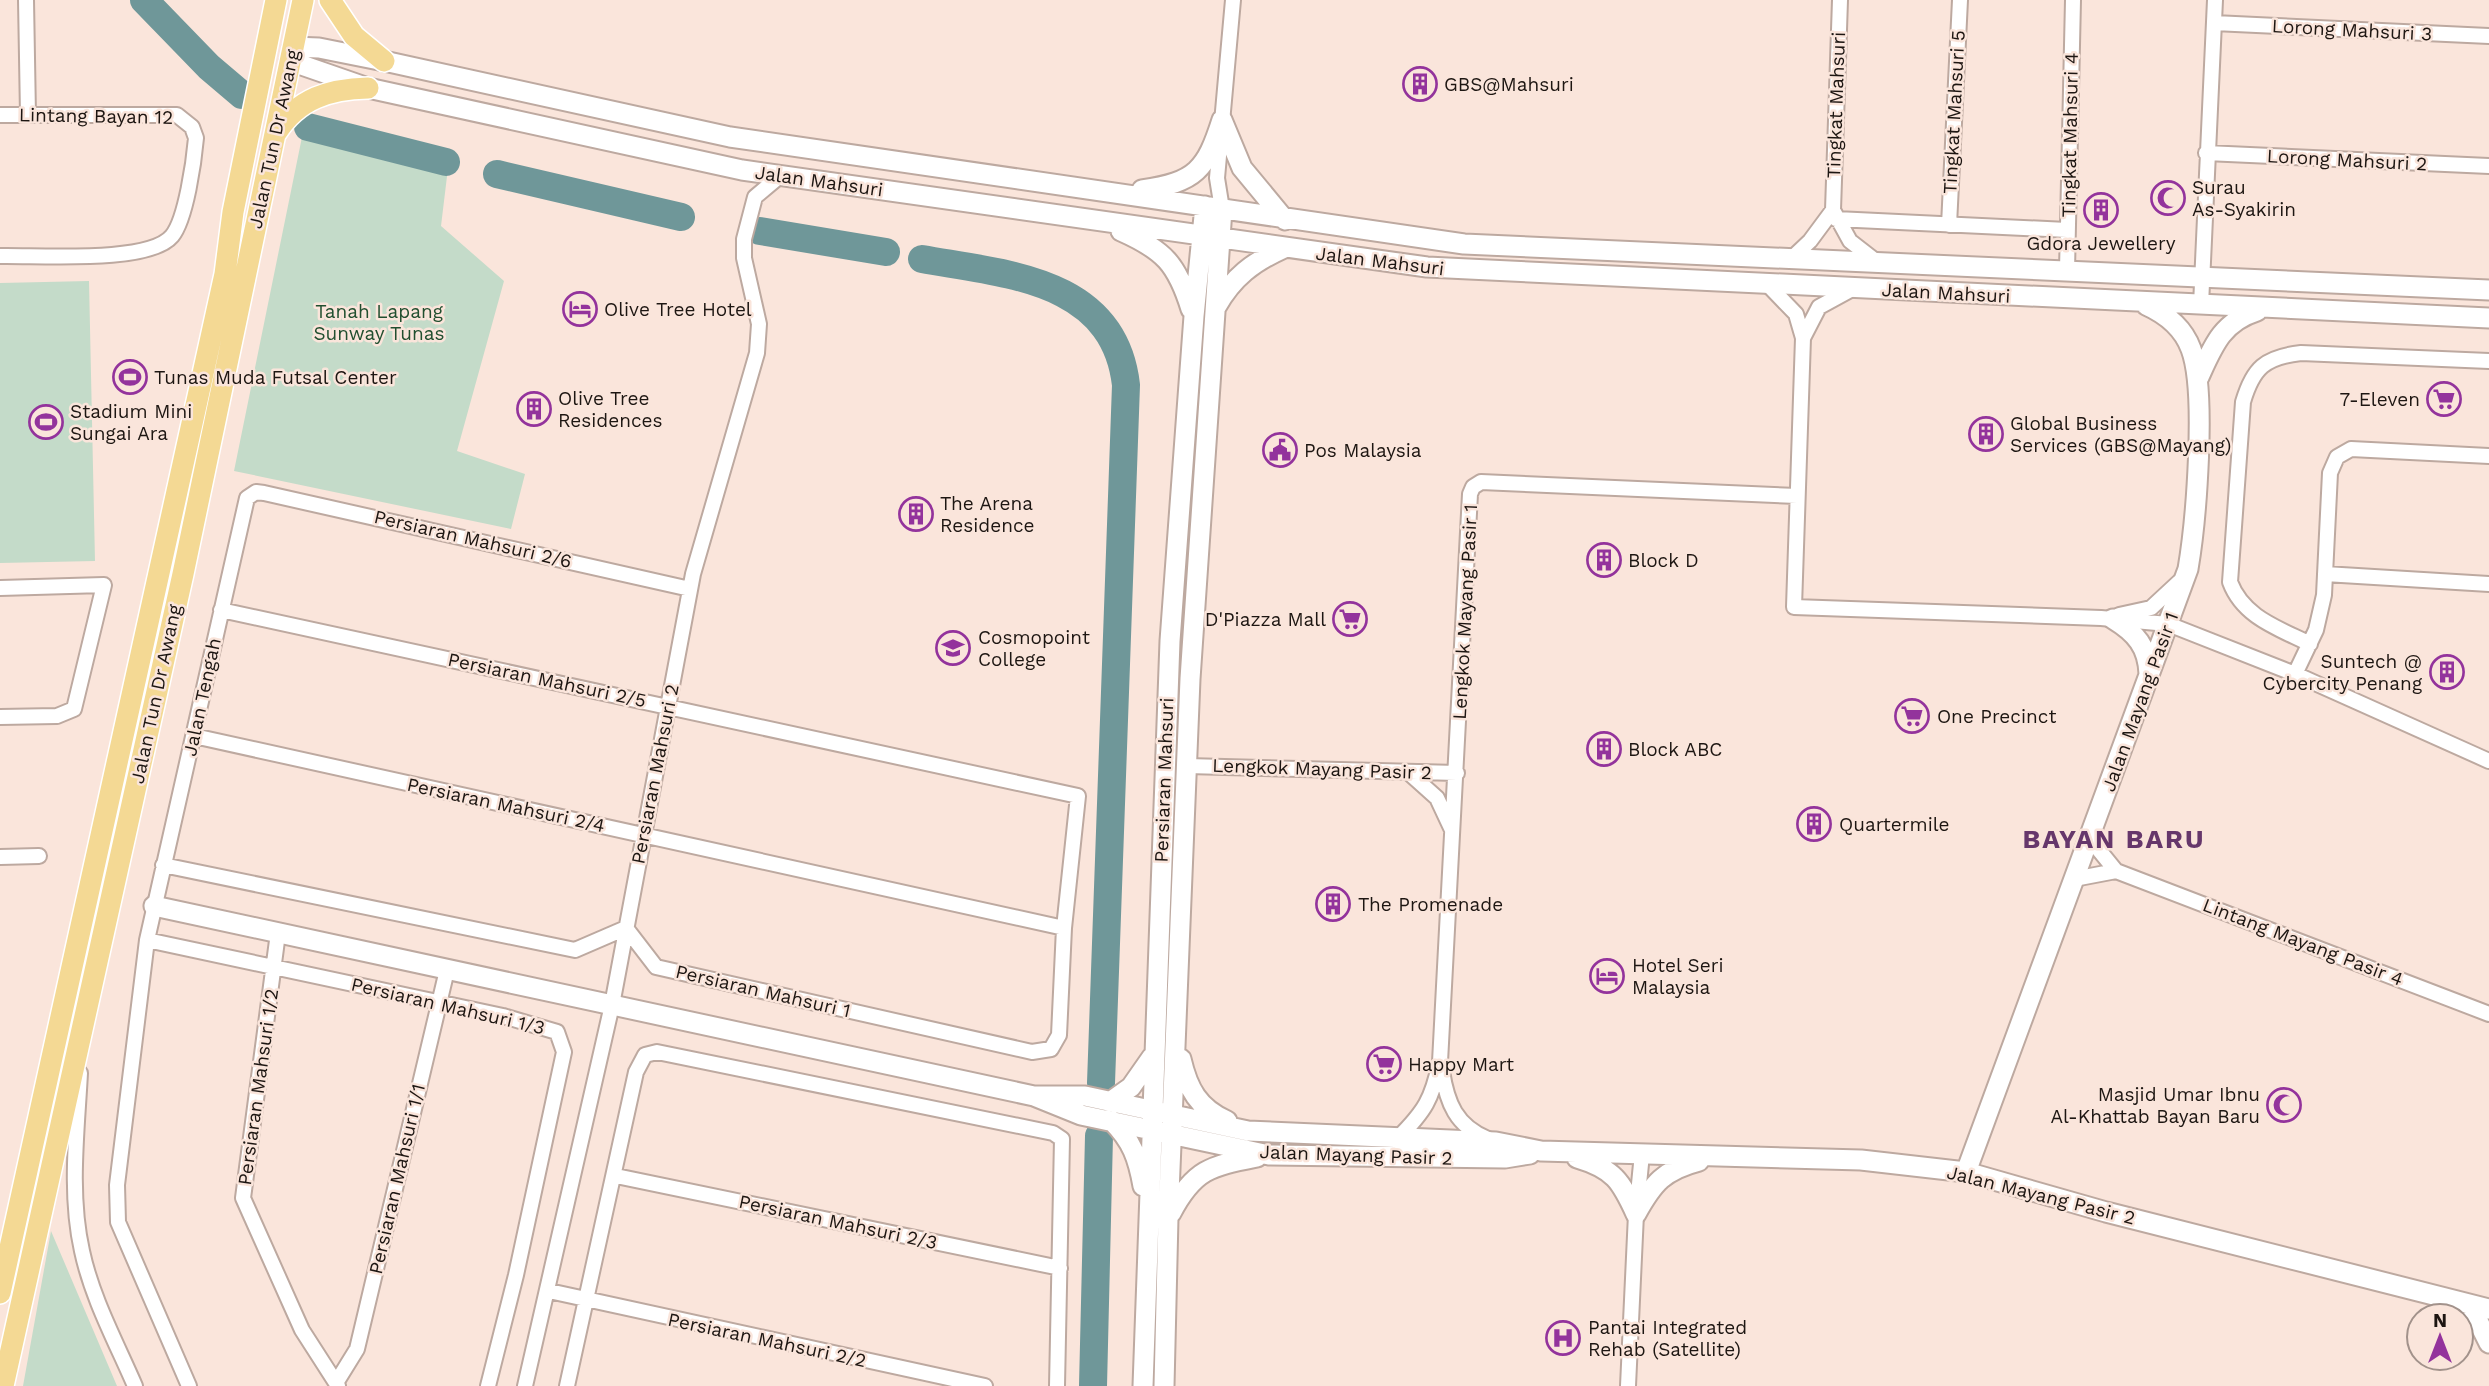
<svg xmlns="http://www.w3.org/2000/svg" width="2489" height="1386" font-family="'Work Sans',sans-serif">
  <style>
    .green { fill: #c4dbc9 }
    .lines { fill: none; stroke-linecap: round; stroke-linejoin: round }
    .river { stroke: #6f9799; stroke-width: 28 }
    .street-casing { stroke: #bda9a0; stroke-width: 18 }
    .secondary-casing { stroke: #bda9a0; stroke-width: 23 }
    .primary-casing { stroke: #fff; stroke-width: 24 }
    .street { stroke: #fff; stroke-width: 14 }
    .secondary { stroke: #fff; stroke-width: 19 }
    .primary { stroke: #f4d994; stroke-width: 21 }
    .labels { text-anchor: middle; dominant-baseline: central; stroke-width: 5; stroke-linejoin: round; paint-order: stroke }
    .street-label { font-size: 19px; fill: #1d1612; stroke: #fae5db }
    .poi-label { font-size: 19px; fill: #1d1612; stroke: #fae5db; text-anchor: start }
    .park-label { font-size: 19px; fill: #214f2f; stroke: #fae5db }
    .district-label { font-size: 26px; font-weight: bold; letter-spacing: 2px; fill: #66376b; stroke: #fae5db }
  </style>
  <rect width="100%" height="100%" fill="#fae5db"/>
  <path class="green" d="M302,137L448,168L441,226L504,281L457,451L525,474L511,529L234,471Z
    M89,281L95,561L0,563V283Z
    M51,1231L117,1386H23Z"/>
  <g class="lines">
    <path class="river" d="M144,0L209,67L242,95
      M308,127L446,162
      M497,174L681,217
      M760,231L886,252
      M922,259C1006,274 1114,279 1126,385L1101,1083
      M1093,1386L1099,1136"/>
    <g class="street-casing">
      <path id="street" d="M26,0L28,115
        M1840,0L1833,210L1850,241L1877,262
        M2214,23L2489,36
        M0,115H177L192,127L196,138C194,161 186,219 172,236C149,264 38,255 0,256
        M2206,153L2489,166
        M1222,209L1217,178L1233,0
        M1836,219L2067,230
        M1949,225L1960,0
        M1792,258L1810,241L1833,210
        M2067,270L2073,0
        M1768,285L1796,314L1803,338L1794,607L2101,618L2168,624L2295,674L2489,761
        M2201,305L2215,0
        M1803,338L1819,307L1852,289
        M2325,574L2489,584
        M0,588L104,585L74,709L57,716L0,717
        M221,610L1078,796L1064,928L1059,1035L1051,1049L1032,1052L656,967L626,928
        M2119,615L2151,608L2179,582
        M2310,644C2278,628 2243,617 2230,582L2243,402C2253,368 2265,357 2301,353L2489,361
        M2295,674L2316,630L2324,595L2330,473L2337,457L2351,449L2489,456
        M194,736L1064,928
        M1187,766L1457,773
        M1408,772L1437,798L1452,830
        M2090,839L2116,871L2489,1014
        M0,857L39,856
        M163,865L575,950L626,928
        M2074,879L2116,871
        M278,933L243,1198L302,1330L338,1386
        M147,940L503,1016L557,1032L564,1052L516,1275L488,1386
        M1442,1071C1447,1103 1456,1126 1488,1139
        M80,1073C77,1131 69,1194 82,1251C92,1298 116,1342 135,1386
        M1398,1138C1425,1111 1432,1099 1440,1062L1470,494L1473,487L1481,482L1797,496
        M616,1176L1060,1268
        M549,1291L985,1386
        M336,1383L357,1349L447,970
        M189,1386L118,1222L117,1185L147,940L247,498L256,492L264,493L690,589
        M525,1386L612,1005L693,574L757,353L759,324L744,258V239L755,197L780,176
        M567,1386L636,1072L645,1055L657,1052L1053,1133L1062,1139L1057,1386
        M1628,1386L1636,1214L1642,1154"/>
    </g>
    <g class="secondary-casing">
      <path id="secondary" d="M293,47L319,48L384,61L730,137L1464,244L2489,290
        M290,61L368,88L742,170L1427,267L2489,318
        M1222,120L1242,168L1285,220
        M1142,190C1196,182 1206,170 1222,120
        M1121,231C1164,250 1177,264 1191,309
        M1216,307C1233,277 1253,262 1284,248
        M2199,377C2213,346 2222,322 2257,311
        M2113,619C2136,633 2148,647 2149,674
        M154,906L1034,1096L1081,1115L1269,1155L1505,1158L1530,1154
        M1181,1059C1188,1089 1198,1108 1227,1121
        M1034,1096H1085L1248,1131L1496,1142L1541,1151L1861,1160L1966,1172L2106,1212L2489,1309
        M1110,1102L1131,1087L1152,1057
        M1112,1121C1132,1141 1138,1158 1143,1186
        M1577,1158C1614,1169 1621,1181 1636,1214
        M1966,1172L2188,569C2196,522 2207,391 2191,349C2183,327 2166,314 2146,305
        M1171,1213C1194,1169 1211,1166 1257,1157
        M1636,1214C1653,1183 1664,1170 1699,1161
        M2470,1305L2489,1343
        M1143,1386L1170,641L1194,316L1205,206
        M1164,1386L1168,1218L1190,679L1222,209"/>
    </g>
    <g class="primary-casing">
      <path id="primary" d="M330,0L354,36L384,61
        M276,133C298,98 330,89 368,88
        M0,1293L225,274L233,212L276,0
        M3,1386L183,574L303,0"/>
    </g>
    <use href="#street" class="street"/>
    <use href="#secondary" class="secondary"/>
    <use href="#primary" class="primary"/>
  </g>
  <defs>
    <g id="building-ring" transform="scale(1.75)"><circle r="9.5" fill="#fae5db" stroke="#93339c" stroke-width="1.5"/><path d="M-4-6H4V6H1V3H-1V6H-4ZM-2.5-4.3h1.7v1.8h-1.7ZM.8-4.3h1.7v1.8H.8ZM-2.5-1h1.7V.8h-1.7ZM.8-1h1.7V.8H.8Z" fill="#93339c"/></g>
    <g id="mosque-ring" transform="scale(1.75)"><circle r="9.5" fill="#fae5db" stroke="#93339c" stroke-width="1.5"/><path d="M3.5-4.9A6 6 0 1 0 3.5 4.9A5 5 0 1 1 3.5-4.9Z" fill="#93339c"/></g>
    <g id="hotel-ring" transform="scale(1.75)"><circle r="9.5" fill="#fae5db" stroke="#93339c" stroke-width="1.5"/><path d="M-6-4.5h1.5V1H6V5H4.5V3h-9V5H-6ZM-4 0a1.8 1.8 0 1 1 3.6 0ZM.5 0V-2.5h3Q6-2.5 6 0Z" fill="#93339c"/></g>
    <g id="stadium-ring" transform="scale(1.75)"><circle r="9.5" fill="#fae5db" stroke="#93339c" stroke-width="1.5"/><path d="M0-5a6.5 5 0 1 0 0 10a6.5 5 0 1 0 0-10ZM-3.5-1.8h7v3.6h-7Z" fill="#93339c"/></g>
    <g id="supermarket-ring" transform="scale(1.75)"><circle r="9.5" fill="#fae5db" stroke="#93339c" stroke-width="1.5"/><path d="M-6-5.5h2.5l.6 2H6L4.5 2H-2.5L-4.4-4H-6ZM-1.5 3.2a1.3 1.3 0 1 0 .1 0ZM3 3.2a1.3 1.3 0 1 0 .1 0Z" fill="#93339c"/></g>
    <g id="civic-ring" transform="scale(1.75)"><circle r="9.5" fill="#fae5db" stroke="#93339c" stroke-width="1.5"/><path d="M-.6-6.5H3V-4.5H.6V-3L4-1V1h2V6H-6V1h2V-1L-.6-3ZM-1.2 2.5V6h2.4V2.5Z" fill="#93339c"/></g>
    <g id="university-ring" transform="scale(1.75)"><circle r="9.5" fill="#fae5db" stroke="#93339c" stroke-width="1.5"/><path d="M0-5L7-2L0 1L-7-2ZM-4 1L0 2.5L4 1V4Q0 6-4 4Z" fill="#93339c"/></g>
    <g id="hospital-ring" transform="scale(1.75)"><circle r="9.5" fill="#fae5db" stroke="#93339c" stroke-width="1.5"/><path d="M-5-5h3v3.5h4V-5h3V5h-3V1.5h-4V5h-3Z" fill="#93339c"/></g>
  </defs>
  <g fill-rule="evenodd">
    <use href="#building-ring" x="1420" y="84"/>
    <use href="#mosque-ring" x="2168" y="198"/>
    <use href="#building-ring" x="2101" y="210"/>
    <use href="#hotel-ring" x="580" y="309"/>
    <use href="#stadium-ring" x="130" y="377"/>
    <use href="#supermarket-ring" x="2444" y="399"/>
    <use href="#building-ring" x="534" y="409"/>
    <use href="#stadium-ring" x="46" y="422"/>
    <use href="#building-ring" x="1986" y="434"/>
    <use href="#civic-ring" x="1280" y="450"/>
    <use href="#building-ring" x="916" y="514"/>
    <use href="#building-ring" x="1604" y="560"/>
    <use href="#supermarket-ring" x="1350" y="619"/>
    <use href="#university-ring" x="953" y="648"/>
    <use href="#building-ring" x="2447" y="672"/>
    <use href="#supermarket-ring" x="1912" y="716"/>
    <use href="#building-ring" x="1604" y="749"/>
    <use href="#building-ring" x="1814" y="824"/>
    <use href="#building-ring" x="1333" y="904"/>
    <use href="#hotel-ring" x="1607" y="976"/>
    <use href="#supermarket-ring" x="1384" y="1064"/>
    <use href="#mosque-ring" x="2284" y="1105"/>
    <use href="#hospital-ring" x="1563" y="1338"/>
  </g>
  <g class="labels">
    <g class="street-label">
      <text transform="translate(2352 30) rotate(3)">Lorong Mahsuri 3</text>
      <text transform="translate(1836 105) rotate(-88)">Tingkat Mahsuri</text>
      <text transform="translate(1954 112) rotate(-87)">Tingkat Mahsuri 5</text>
      <text transform="translate(96 116) rotate(1)">Lintang Bayan 12</text>
      <text transform="translate(2070 135) rotate(-89)">Tingkat Mahsuri 4</text>
      <text transform="translate(274 139) rotate(-78)">Jalan Tun Dr Awang</text>
      <text transform="translate(2347 160) rotate(3)">Lorong Mahsuri 2</text>
      <text transform="translate(819 181) rotate(8)">Jalan Mahsuri</text>
      <text transform="translate(1380 261) rotate(7)">Jalan Mahsuri</text>
      <text transform="translate(1946 293) rotate(3)">Jalan Mahsuri</text>
      <text transform="translate(473 539) rotate(13)">Persiaran Mahsuri 2/6</text>
      <text transform="translate(1465 612) rotate(-87)">Lengkok Mayang Pasir 1</text>
      <text transform="translate(547 680) rotate(12)">Persiaran Mahsuri 2/5</text>
      <text transform="translate(156 694) rotate(-78)">Jalan Tun Dr Awang</text>
      <text transform="translate(202 697) rotate(-78)">Jalan Tengah</text>
      <text transform="translate(2140 702) rotate(-70)">Jalan Mayang Pasir 1</text>
      <text transform="translate(1322 769) rotate(2)">Lengkok Mayang Pasir 2</text>
      <text transform="translate(655 774) rotate(-79)">Persiaran Mahsuri 2</text>
      <text transform="translate(1164 780) rotate(-88)">Persiaran Mahsuri</text>
      <text transform="translate(506 805) rotate(12)">Persiaran Mahsuri 2/4</text>
      <text transform="translate(2303 942) rotate(21)">Lintang Mayang Pasir 4</text>
      <text transform="translate(763 991) rotate(13)">Persiaran Mahsuri 1</text>
      <text transform="translate(448 1006) rotate(13)">Persiaran Mahsuri 1/3</text>
      <text transform="translate(258 1087) rotate(-82)">Persiaran Mahsuri 1/2</text>
      <text transform="translate(1356 1155) rotate(2)">Jalan Mayang Pasir 2</text>
      <text transform="translate(397 1179) rotate(-77)">Persiaran Mahsuri 1/1</text>
      <text transform="translate(2041 1195) rotate(14)">Jalan Mayang Pasir 2</text>
      <text transform="translate(838 1222) rotate(12)">Persiaran Mahsuri 2/3</text>
      <text transform="translate(767 1340) rotate(12)">Persiaran Mahsuri 2/2</text>
    </g>
    <g class="poi-label">
      <text x="1444" y="84">GBS@Mahsuri</text>
      <text x="2192" y="187">Surau<tspan x="2192" dy="22">As-Syakirin</tspan></text>
      <text x="2101" y="243" text-anchor="middle">Gdora Jewellery</text>
      <text x="604" y="309">Olive Tree Hotel</text>
      <text x="154" y="377">Tunas Muda Futsal Center</text>
      <text x="558" y="398">Olive Tree<tspan x="558" dy="22">Residences</tspan></text>
      <text x="2420" y="399" text-anchor="end">7-Eleven</text>
      <text x="70" y="411">Stadium Mini<tspan x="70" dy="22">Sungai Ara</tspan></text>
      <text x="2010" y="423">Global Business<tspan x="2010" dy="22">Services (GBS@Mayang)</tspan></text>
      <text x="1304" y="450">Pos Malaysia</text>
      <text x="940" y="503">The Arena<tspan x="940" dy="22">Residence</tspan></text>
      <text x="1628" y="560">Block D</text>
      <text x="1326" y="619" text-anchor="end">D'Piazza Mall</text>
      <text x="978" y="637">Cosmopoint<tspan x="978" dy="22">College</tspan></text>
      <text x="2422" y="661" text-anchor="end">Suntech @<tspan x="2422" dy="22">Cybercity Penang</tspan></text>
      <text x="1937" y="716">One Precinct</text>
      <text x="1628" y="749">Block ABC</text>
      <text x="1839" y="824">Quartermile</text>
      <text x="1358" y="904">The Promenade</text>
      <text x="1632" y="965">Hotel Seri<tspan x="1632" dy="22">Malaysia</tspan></text>
      <text x="1408" y="1064">Happy Mart</text>
      <text x="2260" y="1094" text-anchor="end">Masjid Umar Ibnu<tspan x="2260" dy="22">Al-Khattab Bayan Baru</tspan></text>
      <text x="1588" y="1327">Pantai Integrated<tspan x="1588" dy="22">Rehab (Satellite)</tspan></text>
    </g>
    <g class="park-label">
      <text x="379" y="311">Tanah Lapang<tspan x="379" dy="22">Sunway Tunas</tspan></text>
    </g>
    <g class="district-label">
      <text x="2114" y="839">BAYAN BARU</text>
    </g>
  </g>
  <g transform="translate(2440 1337)"><circle r="33" fill="#fae5db" stroke="#a2928b" stroke-width="2"/>
  <path d="M0-5L12 26L0 18L-12 26Z" fill="#93339c"/>
  <text y="-10" font-size="19" font-weight="bold" text-anchor="middle" fill="#1d1612">N</text>
  </g>
</svg>
